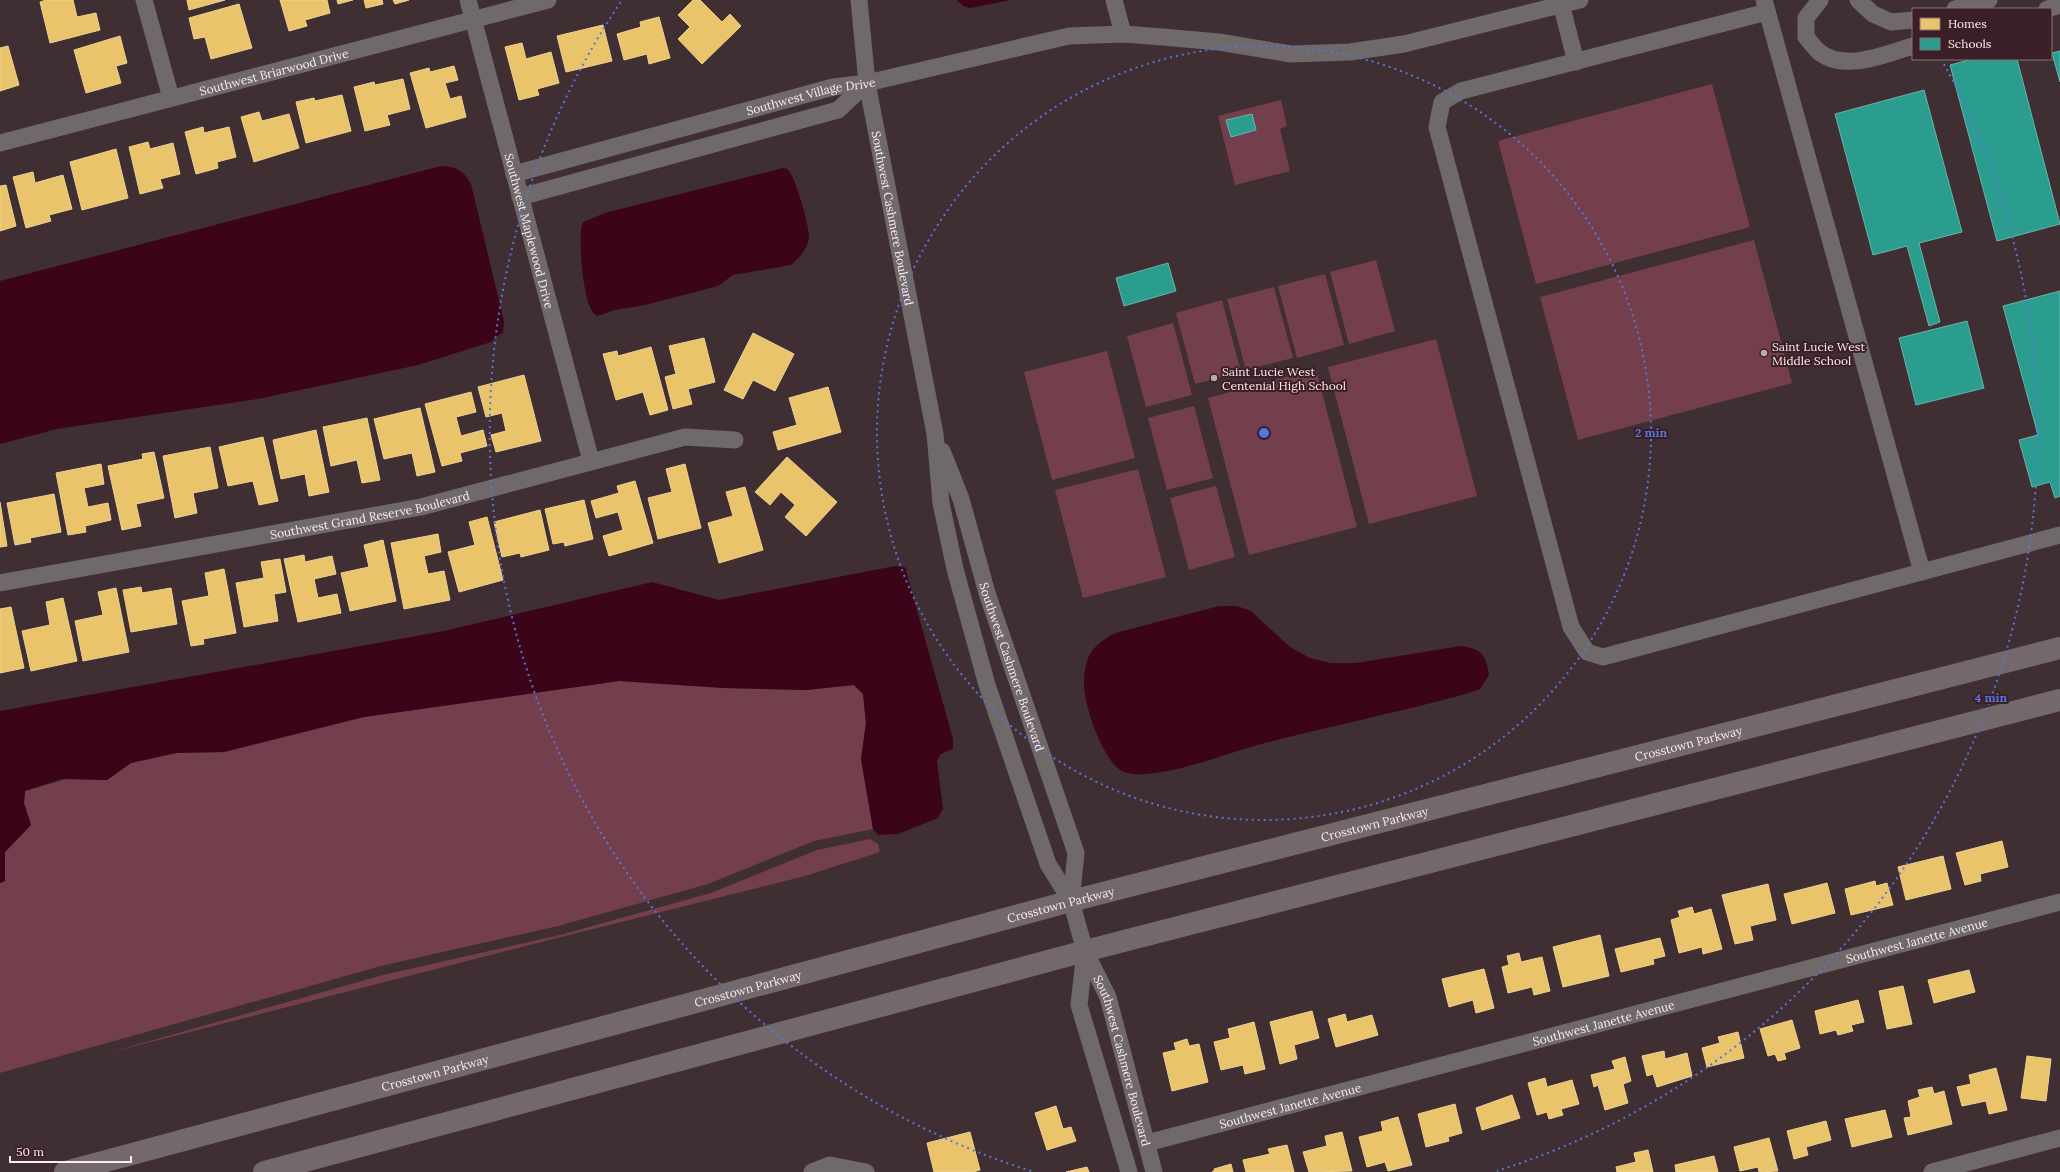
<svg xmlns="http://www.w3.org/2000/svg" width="2060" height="1172" font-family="Lora,serif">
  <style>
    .green { fill: #743f4c }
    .water { fill: #3b0419 }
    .homes { fill: #e9c46a; stroke: #f0d092 }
    .schools { fill: #2a9d8f; stroke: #6ab4ac }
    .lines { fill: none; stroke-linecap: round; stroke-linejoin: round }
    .minor { stroke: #6f696a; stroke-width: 17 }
    .major { stroke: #73696a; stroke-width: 22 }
    .ring { fill: none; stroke: #5675de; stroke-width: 2; stroke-dasharray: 2 4 }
    .poi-dot { fill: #bca9ad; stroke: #3a1f26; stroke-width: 1.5 }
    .labels { text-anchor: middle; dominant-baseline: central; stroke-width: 4; stroke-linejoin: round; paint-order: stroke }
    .street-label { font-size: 12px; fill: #ffebef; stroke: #3a1f26 }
    .poi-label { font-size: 12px; fill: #ffebef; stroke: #3a1f26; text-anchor: start }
    .centre { fill: #5675de; stroke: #3a1f26; stroke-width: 2 }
    .ring-label { font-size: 12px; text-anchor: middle; font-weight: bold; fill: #5675de; stroke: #3a1f26; stroke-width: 4; stroke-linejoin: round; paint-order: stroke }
  </style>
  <rect width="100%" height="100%" fill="#3f2f32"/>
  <path class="green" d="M1712,84L1750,227L1536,284L1498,141Z
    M1281,100L1287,126L1280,129L1290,171L1235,185L1218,116Z
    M1754,240L1792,383L1578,440L1540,297Z
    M1376,260L1395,331L1349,344L1330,272Z
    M1325,274L1344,345L1297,358L1278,286Z
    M1274,287L1293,358L1246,370L1227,299Z
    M1222,300L1241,372L1195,384L1176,313Z
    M1173,323L1192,395L1146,407L1127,336Z
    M1436,339L1477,496L1369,524L1328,367Z
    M1107,351L1135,458L1052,480L1024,372Z
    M1316,369L1357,527L1249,555L1208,398Z
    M1194,406L1213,478L1167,490L1148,418Z
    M1138,469L1166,577L1083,598L1055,490Z
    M1216,486L1235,557L1189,570L1170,498Z
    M619,681L724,688L806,690L854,685L863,694L866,723L861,759L873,829L814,841L708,884L558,926L381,966L0,1073V883L5,881V852L31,825L24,803L25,791L67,779L107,780L131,763L176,753L224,752L364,717Z
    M870,839L878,844L880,852L805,876L561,937L104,1054L383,975L560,935L711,893L817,850Z"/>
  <path class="water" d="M957,0H1011L970,8L963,6Z
    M441,166C457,167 463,170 471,184L504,321L503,332L491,342L418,365L258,399L57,429L0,444V281Z
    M783,168C785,168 787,169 788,170C795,175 810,229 809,237C808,249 799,258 791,265L733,275L718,286L645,305L615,310L597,316C595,314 592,312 591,309C583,295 577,237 583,222L605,213Z
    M895,566L905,567L953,739V749L941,754L937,761L943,809L938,818L898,834L878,835L873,829L861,759L866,723L863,694L854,685L806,690L724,688L619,681L364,717L224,752L176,753L131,763L107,780L62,779L25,791L24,803L31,825L5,852V881L0,883V711L444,631L652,582L719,600Z
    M1219,606H1237L1251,611L1290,647L1310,658L1330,663H1356L1461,646C1482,649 1486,655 1489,675L1480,689L1462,695C1398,712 1333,726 1269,742C1229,752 1186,771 1146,774C1139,775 1128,774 1122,771C1103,761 1084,705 1084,685C1085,656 1090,647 1115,633Z"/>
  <path class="homes" d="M46,0H73L77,17L96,13L100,30L50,43L40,2Z
    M187,0H225L189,10Z
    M280,0H327L330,13L305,20L307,26L289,31Z
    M337,0H353L338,4Z
    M364,0H382L383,4L366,8Z
    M393,0H409L395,4Z
    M693,0H700L722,22L730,14L741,26L702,64L678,39L690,27L678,15Z
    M239,4L252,48L211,59L205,37L194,39L189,18Z
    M659,17L670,58L649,64L647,54L624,60L617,34L641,27L640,22Z
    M603,25L612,61L566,72L557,36Z
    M120,36L127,63L116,66L121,83L86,93L74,50Z
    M522,43L526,59L551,52L559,83L537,89L539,95L519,100L505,47Z
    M8,46L19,85L0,91V48Z
    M454,66L458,80L445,83L450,99L461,96L466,117L426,128L410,73L429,68L430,72Z
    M403,79L410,109L387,115L390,125L365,131L354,87L374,82L375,85Z
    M342,95L351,131L306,143L296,102L314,98L315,101Z
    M259,112L262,121L289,114L299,148L254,162L241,117Z
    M203,127L204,133L229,127L236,157L217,162L218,168L196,174L185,132Z
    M148,142L150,149L173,143L180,174L160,179L163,188L140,194L129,147Z
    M116,149L128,198L82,210L70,162Z
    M33,172L35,183L63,175L72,209L49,215L51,221L26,228L13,177Z
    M6,185L16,226L0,231V186Z
    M753,333L794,354L775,391L753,380L743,399L724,390Z
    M704,338L715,382L688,389L692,404L673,409L665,377L676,374L669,346Z
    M651,347L668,410L650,415L643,392L616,400L603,354L617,351L618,356Z
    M524,375L541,441L496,452L491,435L506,431L502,413L486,417L478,387Z
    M828,387L841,432L778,450L773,432L797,425L789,398Z
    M471,392L476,412L456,417L461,436L483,430L487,446L460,453L462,461L442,466L425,404Z
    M420,408L435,472L417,476L412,453L384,459L374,419Z
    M367,418L380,480L362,483L357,460L331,466L323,427Z
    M316,430L329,492L309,496L305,474L281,479L273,440Z
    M263,437L278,501L259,505L253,481L228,486L219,447Z
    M210,447L218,488L193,493L197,513L175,518L163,456Z
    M154,452L164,498L136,504L141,526L122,530L108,466L143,459L142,454Z
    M787,457L837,502L806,536L785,517L795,505L781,492L770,505L755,492Z
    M101,464L104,484L84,488L88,507L108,503L111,520L85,526L86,532L68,535L56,473Z
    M685,464L701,528L658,539L648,498L672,492L666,469Z
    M635,481L653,543L609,556L603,536L623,530L618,512L596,518L591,501L619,493L617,486Z
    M745,487L763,550L719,563L708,523L733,516L726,492Z
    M54,494L61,532L30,538L31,542L15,545L7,503Z
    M584,500L593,539L565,546L564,542L553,544L545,509Z
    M0,502L7,546L0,547Z
    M540,510L549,550L521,557L520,553L502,557L494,522Z
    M487,517L503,580L459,592L448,552L475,545L469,522Z
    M438,534L441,552L424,556L428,574L444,571L450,600L404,609L391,543Z
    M383,540L396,601L350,611L341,573L369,567L364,545Z
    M304,555L305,562L332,556L336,574L314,579L318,598L337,594L341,613L298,622L284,559Z
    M280,559L286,592L274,594L278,621L244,627L236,583L264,578L261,562Z
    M224,569L236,633L203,639L204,644L191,646L182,601L209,596L205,573Z
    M141,587L142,593L171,588L177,624L131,632L123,590Z
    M116,588L129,652L83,661L75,621L103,615L98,592Z
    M63,598L77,661L31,671L22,631L50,625L46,602Z
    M11,607L24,668L0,673V609Z
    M2002,841L2008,867L1980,874L1981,881L1965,885L1956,853Z
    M1943,856L1951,889L1906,900L1898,867Z
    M1875,881L1876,886L1887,883L1893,905L1851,915L1845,889Z
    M1827,883L1835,913L1792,924L1784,894Z
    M1768,884L1776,920L1750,926L1753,940L1735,944L1722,895Z
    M1692,907L1694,914L1711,909L1722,949L1703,954L1702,947L1679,953L1671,920L1680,917L1678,911Z
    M1600,935L1609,976L1563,987L1553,947Z
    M1660,938L1665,956L1653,959L1654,964L1621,972L1615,949Z
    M1519,953L1521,962L1542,957L1550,991L1534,995L1532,987L1508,993L1502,967L1509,965L1507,956Z
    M1484,969L1494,1008L1476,1013L1473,1000L1449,1007L1442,979Z
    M1969,970L1975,992L1934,1003L1928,980Z
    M1903,986L1912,1024L1887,1029L1879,991Z
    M1858,1000L1864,1022L1851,1025L1853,1031L1838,1035L1836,1030L1820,1034L1815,1011Z
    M1312,1011L1319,1038L1294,1045L1297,1059L1280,1064L1270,1022Z
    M1345,1014L1347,1022L1372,1015L1378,1035L1336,1047L1328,1019Z
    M1792,1020L1800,1048L1784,1053L1786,1059L1778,1061L1775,1054L1768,1056L1760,1029Z
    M1254,1022L1265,1069L1245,1074L1243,1065L1221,1070L1214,1042L1230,1038L1228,1029Z
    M1738,1032L1744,1058L1707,1067L1702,1048L1720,1043L1718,1037Z
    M1187,1039L1189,1046L1199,1044L1208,1082L1172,1091L1163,1053L1176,1050L1174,1043Z
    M1664,1051L1665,1059L1687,1053L1692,1076L1657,1087L1653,1074L1647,1076L1642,1056Z
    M2027,1056L2051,1059L2046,1101L2021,1098Z
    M1625,1057L1631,1081L1623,1084L1628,1103L1605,1110L1598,1085L1594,1087L1591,1075L1615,1069L1612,1061Z
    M1996,1068L2007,1110L1989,1114L1986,1101L1962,1106L1957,1087L1971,1084L1969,1075Z
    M1545,1078L1547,1087L1572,1080L1579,1104L1561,1109L1563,1115L1549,1119L1547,1112L1537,1115L1528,1083Z
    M1932,1087L1934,1094L1944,1091L1952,1124L1908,1135L1904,1118L1911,1117L1908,1101L1920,1097L1918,1090Z
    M1512,1095L1520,1118L1482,1130L1476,1108Z
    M1455,1104L1462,1133L1448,1137L1449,1141L1426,1147L1418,1114Z
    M1056,1106L1063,1129L1071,1127L1076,1141L1047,1150L1035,1113Z
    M1885,1110L1892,1137L1852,1147L1845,1119Z
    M1398,1117L1412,1165L1388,1171L1385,1162L1367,1167L1359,1137L1383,1131L1381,1122Z
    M1826,1121L1831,1140L1806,1147L1808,1155L1794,1159L1787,1131Z
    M970,1132L980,1170L973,1172H934L927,1143Z
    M1342,1132L1352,1171L1309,1172L1303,1152L1327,1146L1325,1136Z
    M1769,1138L1778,1171L1759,1172L1758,1167L1740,1171L1734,1147Z
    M1287,1145L1294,1172H1246L1243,1160L1270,1154L1268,1149Z
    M1648,1150L1653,1172H1617L1616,1167L1636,1162L1634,1153Z
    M1714,1156L1718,1172H1676L1675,1165Z
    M1231,1164L1233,1172H1212L1214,1171V1169Z
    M1087,1167L1089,1172H1066Z"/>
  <path class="schools" d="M2060,51V82L2052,53Z
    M1973,59H2017L2060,224L1997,241L1950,65Z
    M1924,90L1962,232L1919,243L1940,322L1929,326L1907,246L1873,255L1835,114Z
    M1252,114L1256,130L1231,137L1226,120Z
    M1168,263L1176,291L1124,306L1116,278Z
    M2060,291V496L2055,498L2050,482L2032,487L2019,440L2038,435L2003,306Z
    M1967,321L1984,388L1916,405L1899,338Z"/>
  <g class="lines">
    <g class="minor">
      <path d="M144,0L171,98"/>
      <path id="s1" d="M468,0L591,461"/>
      <path id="s2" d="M859,0L867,83L935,434L941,503L955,569L987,685L1048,864L1071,901L1085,951L1108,997L1154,1172"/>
      <path d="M1114,0L1123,34"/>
      <path d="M1560,0L1576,62"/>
      <path d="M1764,0L1922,572"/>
      <path d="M1820,0L1806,18V37C1810,42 1814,47 1818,51C1843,73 1885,54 1913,46"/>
      <path d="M1858,0L1873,14L1891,22L1913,20"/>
      <path d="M1955,9L1989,0"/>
      <path d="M2047,9L2060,5"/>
      <path d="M1767,12L1461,91L1442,102L1437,127L1571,627L1587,652L1603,657L2060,535"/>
      <path id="s3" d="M0,143L548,0"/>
      <path id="s4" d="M514,174L833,87L867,83L1069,36L1123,34L1163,37L1219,42L1291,54L1350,52L1404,44L1580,0"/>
      <path d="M520,197L838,110L867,83"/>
      <path id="s5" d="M942,451L961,499L987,593L1076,853L1071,901"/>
      <path id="s6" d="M0,583L421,507L685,437L735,440"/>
      <path d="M1085,951L1079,1005L1129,1172"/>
      <path id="s7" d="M1147,1143L2060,902"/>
      <path d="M812,1172L830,1165L866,1172"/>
      <path d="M1932,1172L2060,1138"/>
    </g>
    <g class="major">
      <path id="s8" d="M65,1172L1071,901L2060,648"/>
      <path d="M264,1172L1085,951L2060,700"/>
    </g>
  </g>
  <g class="ring">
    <circle cx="1264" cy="433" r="387"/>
    <path d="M1031 1171A774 774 0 0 1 622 0M1944 64A774 774 0 0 1 1497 1171"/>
  </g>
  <g class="poi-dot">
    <circle cx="1764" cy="353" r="4"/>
    <circle cx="1214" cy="378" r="4"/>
  </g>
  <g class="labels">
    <g class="street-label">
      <text stroke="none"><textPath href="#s3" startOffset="283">Southwest Briarwood Drive</textPath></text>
      <text stroke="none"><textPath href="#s4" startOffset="307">Southwest Village Drive</textPath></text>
      <text stroke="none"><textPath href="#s2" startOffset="221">Southwest Cashmere Boulevard</textPath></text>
      <text stroke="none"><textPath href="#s1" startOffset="239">Southwest Maplewood Drive</textPath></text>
      <text stroke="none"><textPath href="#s6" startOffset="376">Southwest Grand Reserve Boulevard</textPath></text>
      <text stroke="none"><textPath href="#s5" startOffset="227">Southwest Cashmere Boulevard</textPath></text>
      <text stroke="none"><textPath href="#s8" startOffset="1679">Crosstown Parkway</textPath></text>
      <text stroke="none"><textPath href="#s8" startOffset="1355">Crosstown Parkway</textPath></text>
      <text stroke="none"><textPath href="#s8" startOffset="1031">Crosstown Parkway</textPath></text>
      <text stroke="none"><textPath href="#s7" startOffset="796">Southwest Janette Avenue</textPath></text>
      <text stroke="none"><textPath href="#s8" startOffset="707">Crosstown Parkway</textPath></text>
      <text stroke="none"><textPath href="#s7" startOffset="472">Southwest Janette Avenue</textPath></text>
      <text stroke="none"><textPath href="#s2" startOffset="1099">Southwest Cashmere Boulevard</textPath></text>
      <text stroke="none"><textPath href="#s8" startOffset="383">Crosstown Parkway</textPath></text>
      <text stroke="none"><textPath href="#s7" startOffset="148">Southwest Janette Avenue</textPath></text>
    </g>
    <g class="poi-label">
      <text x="1772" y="346">Saint Lucie West<tspan x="1772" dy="14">Middle School</tspan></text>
      <text x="1222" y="371">Saint Lucie West<tspan x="1222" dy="14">Centenial High School</tspan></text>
    </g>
  </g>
  <circle cx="1264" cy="433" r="6" class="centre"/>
  <g class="ring-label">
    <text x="1651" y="437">2 min</text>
    <text x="1991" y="702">4 min</text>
  </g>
  <rect x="1912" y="8" width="140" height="52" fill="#3a1f26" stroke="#897176"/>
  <rect x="1920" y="18" width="20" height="12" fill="#e9c46a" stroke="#897176"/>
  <text x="1948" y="28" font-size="12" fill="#ffebef">Homes</text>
  <rect x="1920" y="38" width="20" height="12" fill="#2a9d8f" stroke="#897176"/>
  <text x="1948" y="48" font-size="12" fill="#ffebef">Schools</text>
  <path d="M10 1156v6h121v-6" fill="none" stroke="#ffebef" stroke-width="2"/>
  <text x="16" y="1156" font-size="12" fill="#ffebef" stroke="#3a1f26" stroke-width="3" paint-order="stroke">50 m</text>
</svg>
